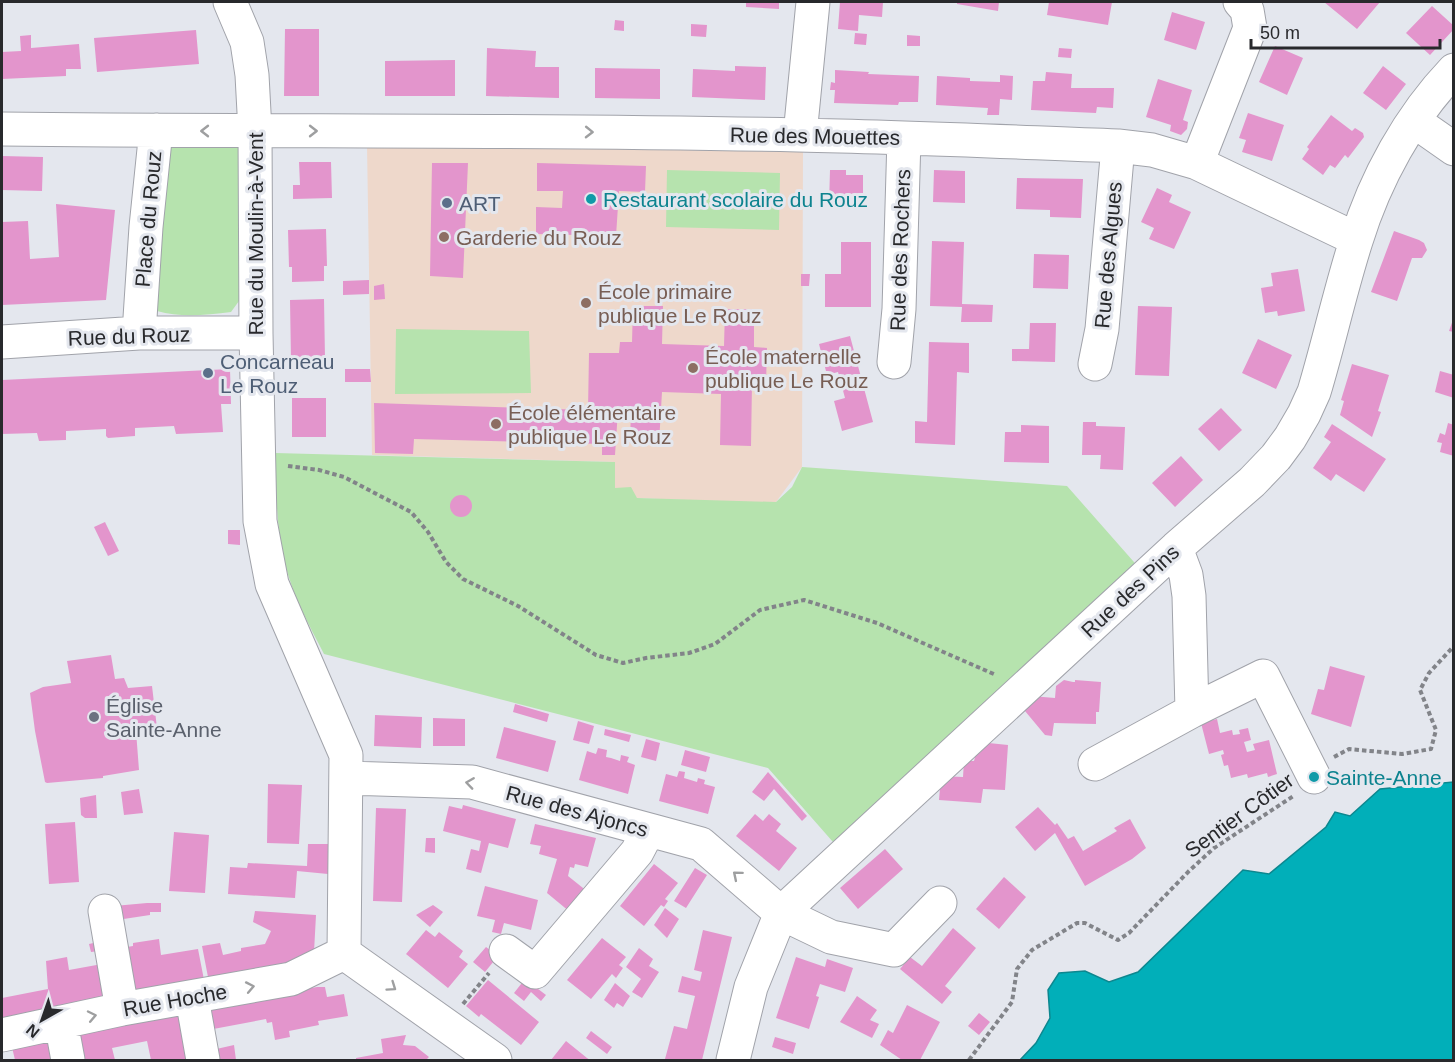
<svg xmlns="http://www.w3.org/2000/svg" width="1455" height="1062" font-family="Helvetica,sans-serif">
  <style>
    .education { fill: #eed8cb }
    .green { fill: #b6e3ae }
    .water { fill: #01afb9; stroke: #0d878f; stroke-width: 1.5 }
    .building { fill: #e395cc }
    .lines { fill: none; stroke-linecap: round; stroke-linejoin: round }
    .minor-casing { stroke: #a1a3aa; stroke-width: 35 }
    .path { stroke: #828489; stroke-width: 4; stroke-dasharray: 4.5 3; stroke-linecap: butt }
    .minor { stroke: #fff; stroke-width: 33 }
    .oneway { stroke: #9e9fa0 }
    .culture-dot { fill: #0f9aa8; stroke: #e4e7ee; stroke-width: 2 }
    .service-dot { fill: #5c6f8a; stroke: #e4e7ee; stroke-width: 2 }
    .education-dot { fill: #8d6e63; stroke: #e4e7ee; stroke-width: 2 }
    .worship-dot { fill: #6b7280; stroke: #e4e7ee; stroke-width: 2 }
    .labels { text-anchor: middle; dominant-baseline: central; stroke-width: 6; stroke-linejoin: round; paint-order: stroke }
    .street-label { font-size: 21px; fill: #28292c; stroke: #e4e7ee }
    .culture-label { font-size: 21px; fill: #0d838f; stroke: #e4e7ee; text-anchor: start }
    .service-label { font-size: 21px; fill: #4e5e75; stroke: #e4e7ee; text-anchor: start }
    .education-label { font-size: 21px; fill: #785e54; stroke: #e4e7ee; text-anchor: start }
    .worship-label { font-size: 21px; fill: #5b616d; stroke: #e4e7ee; text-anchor: start }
  </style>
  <rect width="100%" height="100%" fill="#e4e7ee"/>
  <path class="education" d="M367,145L803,152L802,467L776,502L756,503L637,498L615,488V462L372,455Z"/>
  <path class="green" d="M236,142L240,152L239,301L231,312C206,315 181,318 157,311L165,146Z
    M667,170L780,173L779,230L666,227Z
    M396,329L529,331L531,393L395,394Z
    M275,453L615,462V488L631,487L637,498L776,502L792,487L802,467L1067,486L1141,570L833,842L768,768L324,654C309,625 293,596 285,564C276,528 276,489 275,453Z"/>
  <path class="water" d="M1453,782V1060H1020L1036,1043L1050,1018L1048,990L1059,973L1085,971L1109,982L1138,972L1243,870L1269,874L1326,827L1335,812L1350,816L1380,789Z"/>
  <path class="building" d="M746,2H779V9L746,7Z
    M840,2H883L882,17L859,15L858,31L838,29Z
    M957,2H999L998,11L957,4Z
    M1049,2H1112L1108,25L1047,15Z
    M1324,2H1380L1357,29Z
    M1432,6L1454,26V29L1430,55L1406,33Z
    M1172,12L1205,22L1196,50L1164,40Z
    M615,20L624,21V31L614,30Z
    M691,24L707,25L706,37L691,36Z
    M285,29H319V96H284Z
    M196,30L199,64L97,72L94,38Z
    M855,33L867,34L866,45L854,44Z
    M31,35V48L79,44L81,69H66V76L2,79V52L21,51L20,36Z
    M907,35L920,36V46H907Z
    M1275,46L1303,58L1287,95L1259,82Z
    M487,48L536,51L535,67H559V98L486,96Z
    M1059,48L1072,49L1071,58L1058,57Z
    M455,60V96H385V61Z
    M735,66L766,67L765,100L692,97L693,69L735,71Z
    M1383,66L1406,84L1386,110L1363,93Z
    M595,68L660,69V99L595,98Z
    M835,70L869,72L868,74L919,76L918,102H899L898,105L834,103L835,90H830L831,82L835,83Z
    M1046,72L1072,74L1071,88H1114L1113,108L1097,107L1096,113L1031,110L1033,81H1045Z
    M1000,75L1013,76L1012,100L1000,99L999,115H987L988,108L936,105L937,76L970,78V81L1000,82Z
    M1158,79L1192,90L1183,120L1188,122L1187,129L1181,135L1170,131L1171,125L1146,117Z
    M1248,113L1284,125L1272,161L1242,152L1246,140L1239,138Z
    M1331,115L1352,131L1355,128L1363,133L1364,137L1348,158L1345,155L1335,168L1330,165L1323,175L1302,159L1309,149L1307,147Z
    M2,156L43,157L42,191L2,190Z
    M299,162H331L332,198L293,199V185H300Z
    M432,163H468L463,278L430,276Z
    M537,163L646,166L645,192L619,191L616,236L536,234V207L562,208L563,191H537Z
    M830,170H846V175H863V205H829Z
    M934,170L965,171V203L933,202Z
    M1017,178L1083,179L1081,218L1050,217V210L1016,209Z
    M1157,188L1172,195L1169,202L1191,212L1174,249L1149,239L1154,228L1141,222Z
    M56,204L115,210L106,300L2,305V222L28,221L30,259L59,257Z
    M326,229L327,266H324V281L292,282V267H289L288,230Z
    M1394,231L1419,240L1424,243L1427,250L1422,258H1412L1397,301L1371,292Z
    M932,241L964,242L962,304L993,305L992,322H961L962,307L930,306Z
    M841,242H871V307H825V274H841Z
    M1034,254L1069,255L1068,289L1033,288Z
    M1298,269L1305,311L1278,316L1277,311L1265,313L1261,288L1273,286L1271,273Z
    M801,274H810L809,286H801Z
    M369,280V294L343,295V281Z
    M384,284L385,299L374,300V286Z
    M324,299L325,359L291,360L290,300Z
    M633,306H663L662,344L724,346L725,309H754V347L767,348L766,384L752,383L751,446L720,445L721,394L662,392L659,443L630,442L631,410H618L615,455H602V444L414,439L413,454L375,453L374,403L588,410L589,353H619L620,342H632Z
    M1138,306L1172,307L1169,376L1135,375Z
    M1454,317V332L1449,331Z
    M1030,323H1056L1055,362L1012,361V349H1029Z
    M850,336L873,422L842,431L834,401L845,398L838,372L827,375L819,344Z
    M1258,339L1292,355L1276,389L1242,373Z
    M929,342L969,343V373L957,372L955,445L915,443V421L927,422Z
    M1352,364L1389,375L1378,411L1381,412L1372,437L1340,415L1344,401L1341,400Z
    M230,369L231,404H221L223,432L176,434L174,426L135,428V436L108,438L106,436V429L66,431V440L39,441L37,433L2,434V380Z
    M345,369H370L371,382H345Z
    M1440,371L1454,375V398L1435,392Z
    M292,398H326V437H292Z
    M1221,408L1242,430L1219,451L1198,429Z
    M1083,422H1096V426L1125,427L1123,470L1100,469L1101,455H1082Z
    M1448,423L1454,425V456L1440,452L1442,443L1437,442L1440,433L1445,435Z
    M1332,424L1386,459L1364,492L1336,474L1331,481L1313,468L1331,442L1324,437Z
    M1021,425L1049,426V463L1004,462L1005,432H1021Z
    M1181,456L1203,480L1175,507L1152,483Z
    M450 506a11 11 0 1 1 22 0a11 11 0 1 1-22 0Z
    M105,522L119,551L108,556L94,527Z
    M228,530H240V545L228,544Z
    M111,655L115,679L124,678L128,688L152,686L157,728L136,731L139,770L103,776V778L47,783L45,782L35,731L30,693L43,687L71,683L67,661Z
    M1330,666L1365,676L1351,727L1311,714L1318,689L1324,690Z
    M1064,680L1073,682H1075V680L1101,682L1099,712H1096V724L1054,723L1052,736L1045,735L1020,705L1031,696L1055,698L1056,686Z
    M515,704L549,714L547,722L513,712Z
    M375,715L422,717L421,748L374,746Z
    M433,718L465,719V746H433Z
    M1217,719L1220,733L1232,730L1233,735L1240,734L1239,730L1248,728L1251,740L1244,742L1247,752L1255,750L1253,744L1269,740L1277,774L1268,777L1267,773L1248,778L1247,774L1231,778L1228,765L1224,766L1221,755L1224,754L1223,750L1209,754L1201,723Z
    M578,721L594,726L589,744L573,740Z
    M504,727L556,741L548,772L496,758Z
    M605,729L631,735L629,742L604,735Z
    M646,739L660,743L656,761L641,757Z
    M979,742L1008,745L1005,790L983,789L981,803L939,800L941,776L963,777L964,761H974Z
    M598,748L607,750L606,757L611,758L620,761L621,755L629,757L627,762L635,765L628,794L579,780L587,751L596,754Z
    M685,750L710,757L706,772L681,765Z
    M679,771L685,772L684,778L697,782L698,778L705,780L704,784L715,787L708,814L659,801L666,774L677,777Z
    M768,772L807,816L802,821L774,789L764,801L752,792Z
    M268,784L302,785L299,844L267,843Z
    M139,789L143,813L124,815L121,792Z
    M96,795L97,818H85L81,815L80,798Z
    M463,805L516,819L508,848L489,843L481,873L466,869L471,849L479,851L481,841L443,831L449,806L462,809Z
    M1038,807L1055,825L1057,823L1068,839L1074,836L1083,851L1117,831L1114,828L1130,819L1146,848L1132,859L1085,886L1055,833L1035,851L1015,827Z
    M376,808L406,809L402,902L373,901Z
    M755,814L763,821L769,814L781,824L776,831L797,848L779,871L736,836Z
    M75,822L79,882L49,884L45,824Z
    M535,824L596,838L588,867L575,864L574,868L570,867L568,876L588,892L570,912L547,893L557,859L539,854L541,846L530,844Z
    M174,832L209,835L205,893L169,891Z
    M426,838H435V853L425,852Z
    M308,844H329L328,874L297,871L295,898L228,894L230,867L247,868L248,863L307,866Z
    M885,849L903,869L858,909L840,888Z
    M654,864L678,883L665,899L668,901L664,907L661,905L644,926L620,906Z
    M695,868L707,875L686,908L674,901Z
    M1004,877L1026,897L999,929L976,909Z
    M485,886L538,900L531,930L504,923L501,934L492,932L495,920L477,916Z
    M147,903H161V912H150V915L117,920L114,906Z
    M433,905L443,912L430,927L416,915Z
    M665,908L679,919L667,938L654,925Z
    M255,911L316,915L314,952L284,971L246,977L245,970L208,977L202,946L220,943L223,955L241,951V948L265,944L271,931L253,922Z
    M953,928L976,948L945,986L952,992L942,1004L900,969L910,957L922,966Z
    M426,930L435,937L439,932L463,951L459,957L468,964L448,988L406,954Z
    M703,930L732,937L702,1060L665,1059L674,1026L687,1029L695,996L678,992L682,976L700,981L702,972L694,970Z
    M602,938L626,957L619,965L623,968L616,978L612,974L591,999L567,980Z
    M159,939L161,955L198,949L205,985L130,998L121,948L133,946V943Z
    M98,942L99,951L91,952L89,944Z
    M486,947L498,956L485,972L473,962Z
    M639,948L653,959L649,966L659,972L642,998L632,992L641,979L626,967Z
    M67,957L69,970L102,964L109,1003L2,1022V998L48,989L46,961Z
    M796,957L825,967L827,959L853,968L845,992L820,984L816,996L819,997L809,1029L776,1018Z
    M525,979L546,995L541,1001L531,992L524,1001L514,993Z
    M488,980L539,1022L521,1045L481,1014L479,1017L466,1006Z
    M615,983L630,996L623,1007L617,1003L614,1008L604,1000Z
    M317,987H325L327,997L344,994L348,1016L318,1021L319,1025L289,1031L290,1037L275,1040L272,1022L267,1023L266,1019L208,1030L204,1007Z
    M857,996L877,1010L870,1020L879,1024L872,1038L840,1022Z
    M907,1005L940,1022L920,1060H902L880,1045L888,1030L893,1033Z
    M182,1012L191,1060H151L147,1041L112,1048L115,1060H76L71,1032Z
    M979,1013L990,1022L979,1035L968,1026Z
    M591,1031L612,1047L607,1054L586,1038Z
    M406,1035L403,1045L415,1046L429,1057L426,1060H356V1058L383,1053L381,1039Z
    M49,1036L54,1060H15L11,1043Z
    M775,1037L796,1043L793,1054L772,1047Z
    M566,1041L587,1058L590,1060H551Z
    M234,1045L236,1060H213L212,1050Z"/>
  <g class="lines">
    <g class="minor-casing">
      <path id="minor" d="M230,2L247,42L252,75L255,131L256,333L260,521L272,584L346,755L344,953
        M1414,121L1454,149
        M2,129C267,132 533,129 798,135C905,137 1011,142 1118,146L1152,150L1197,163L1356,239
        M800,135L813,2
        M1197,163L1250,28L1247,10L1240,2
        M139,333L146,227L156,130
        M2,342L139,333H256
        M894,362L899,309L904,138
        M1095,364L1102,329L1118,146
        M1176,548L1186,575L1189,596L1192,711
        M1095,764L1192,711L1263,676L1314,777
        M347,778L472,782L701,844L781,913L831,937L894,950L940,903
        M105,911L122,1009
        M506,951L535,972L637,852L648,831
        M344,953L495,1060
        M192,998L203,1060
        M61,1022L68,1060
        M2,1035L122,1009L291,979L344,953
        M733,1060L751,987L781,913L1176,548L1252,482L1276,457L1290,438L1304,414L1314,392C1329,342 1340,291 1356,241C1375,179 1409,117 1454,70"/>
    </g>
    <path class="path" d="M288,466L319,470L344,477L411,512L428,532L446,562L463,579L518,606L596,655L623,663L646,658L689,653L715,644L760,610L804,600L877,623L996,675
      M1334,757L1349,749L1402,754L1431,749L1436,730L1420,690L1429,673L1454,646
      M463,1004L489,973
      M969,1060L1012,1002L1017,969L1032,950L1077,923H1085L1118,940L1129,933L1189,871L1214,848L1295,795"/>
    <use href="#minor" class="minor"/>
  </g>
  <defs><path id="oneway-chevron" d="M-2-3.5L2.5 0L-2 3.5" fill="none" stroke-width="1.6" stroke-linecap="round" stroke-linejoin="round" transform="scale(1.5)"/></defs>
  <g class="oneway">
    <use href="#oneway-chevron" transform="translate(205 131) rotate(-180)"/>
    <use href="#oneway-chevron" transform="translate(313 131)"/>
    <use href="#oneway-chevron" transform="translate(589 132) rotate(1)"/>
    <use href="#oneway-chevron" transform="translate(470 783) rotate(-172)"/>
    <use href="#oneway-chevron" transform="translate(737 875) rotate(-140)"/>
    <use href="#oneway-chevron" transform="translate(250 987) rotate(-11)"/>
    <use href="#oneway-chevron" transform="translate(392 987) rotate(35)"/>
    <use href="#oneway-chevron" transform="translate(92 1016) rotate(-12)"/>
  </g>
  <g class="culture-dot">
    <circle cx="591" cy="199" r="6"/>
    <circle cx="1314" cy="777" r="6"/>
  </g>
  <g class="service-dot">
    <circle cx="447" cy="203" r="6"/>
    <circle cx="208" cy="373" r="6"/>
  </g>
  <g class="education-dot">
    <circle cx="444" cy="237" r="6"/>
    <circle cx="586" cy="303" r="6"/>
    <circle cx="693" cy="368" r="6"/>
    <circle cx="496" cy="424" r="6"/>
  </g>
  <circle class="worship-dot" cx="94" cy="717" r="6"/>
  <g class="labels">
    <g class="street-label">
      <text transform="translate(815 136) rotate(1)">Rue des Mouettes</text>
      <text transform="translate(148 219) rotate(-85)">Place du Rouz</text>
      <text transform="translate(255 234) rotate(-90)">Rue du Moulin-à-Vent</text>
      <text transform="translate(900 250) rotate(-88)">Rue des Rochers</text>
      <text transform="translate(1108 255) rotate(-85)">Rue des Algues</text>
      <text transform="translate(129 336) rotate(-2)">Rue du Rouz</text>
      <text transform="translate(1130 591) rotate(-43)">Rue des Pins</text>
      <text transform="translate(577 811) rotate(15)">Rue des Ajoncs</text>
      <text transform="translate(1239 815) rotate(-36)">Sentier Côtier</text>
      <text transform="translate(175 1000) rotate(-10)">Rue Hoche</text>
    </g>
    <g class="culture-label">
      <text x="603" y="199">Restaurant scolaire du Rouz</text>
      <text x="1326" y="777">Sainte-Anne</text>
    </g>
    <g class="service-label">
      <text x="459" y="203">ART</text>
      <text x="220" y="361">Concarneau<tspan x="220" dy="24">Le Rouz</tspan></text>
    </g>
    <g class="education-label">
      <text x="456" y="237">Garderie du Rouz</text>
      <text x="598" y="291">École primaire<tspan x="598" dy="24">publique Le Rouz</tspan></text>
      <text x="705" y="356">École maternelle<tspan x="705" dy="24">publique Le Rouz</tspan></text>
      <text x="508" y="412">École élémentaire<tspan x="508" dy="24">publique Le Rouz</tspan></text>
    </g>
    <g class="worship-label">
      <text x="106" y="705">Église<tspan x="106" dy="24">Sainte-Anne</tspan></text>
    </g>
  </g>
  <rect width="1455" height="1062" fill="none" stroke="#28292c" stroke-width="6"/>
  <g transform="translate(42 1020) rotate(220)" stroke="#e4e7ee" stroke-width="4.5" paint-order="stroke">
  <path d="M0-4.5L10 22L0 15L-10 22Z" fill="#28292c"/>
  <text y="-9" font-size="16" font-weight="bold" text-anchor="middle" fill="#28292c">N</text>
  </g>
  <path d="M1251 39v9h189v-9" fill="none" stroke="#28292c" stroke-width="3"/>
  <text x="1260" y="39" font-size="18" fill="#28292c" stroke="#e4e7ee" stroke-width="4.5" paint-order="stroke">50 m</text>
</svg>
